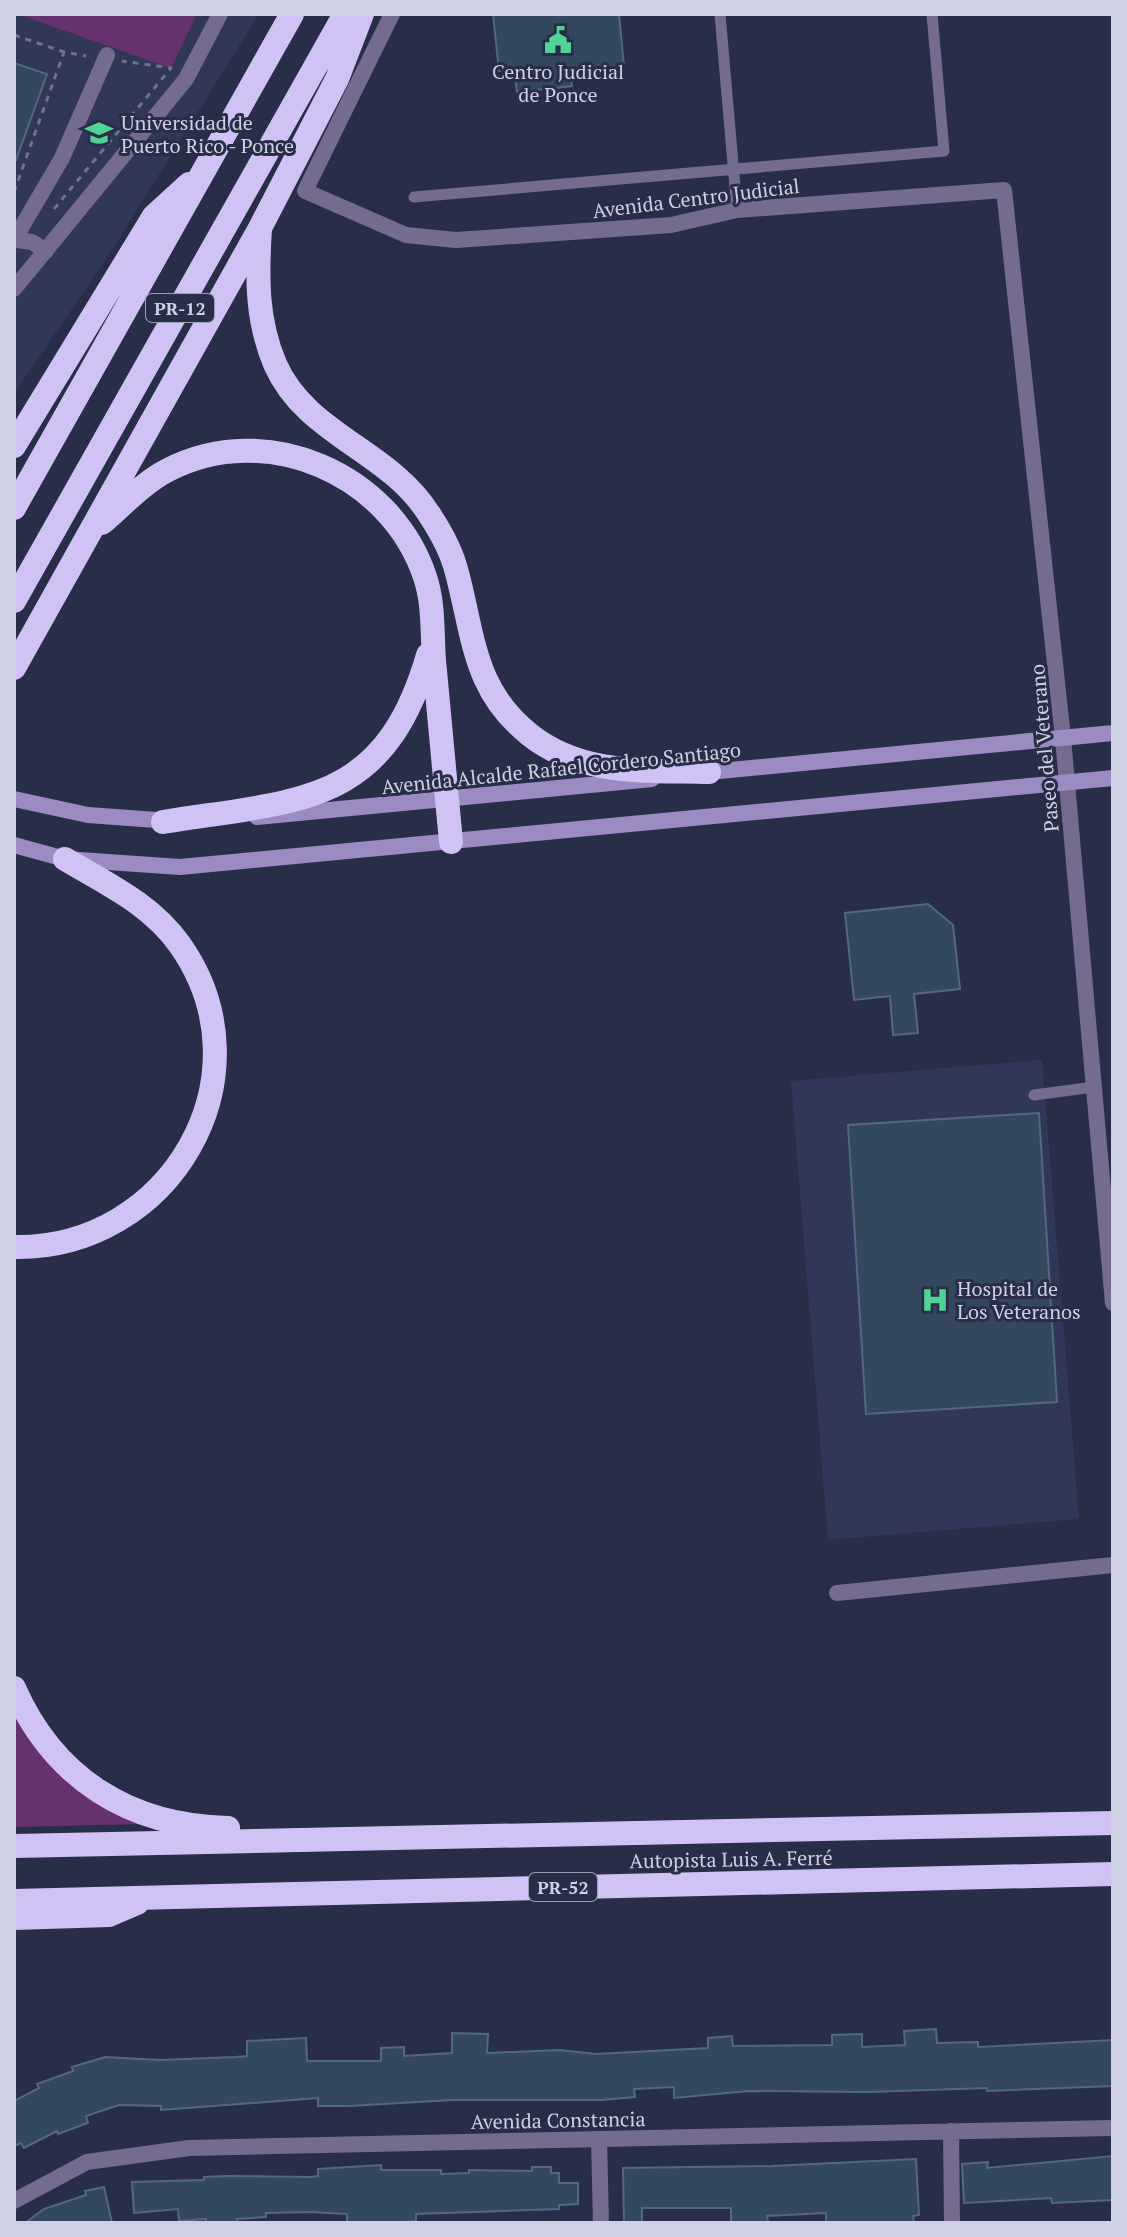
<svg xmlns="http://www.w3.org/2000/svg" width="1127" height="2237" font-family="'PT Serif',serif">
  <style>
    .built { fill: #313757 }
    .green { fill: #65316f }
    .building { fill: #33475d; stroke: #526880; stroke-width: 2 }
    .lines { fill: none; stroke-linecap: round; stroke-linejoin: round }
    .path { stroke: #6e7388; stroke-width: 3; stroke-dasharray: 6 6; stroke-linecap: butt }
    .lane { stroke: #756b8e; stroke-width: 11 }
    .street { stroke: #756b8e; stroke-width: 16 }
    .secondary { stroke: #9c8bc3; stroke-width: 16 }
    .highway { stroke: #d1c2f6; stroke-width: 24 }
    .labels { text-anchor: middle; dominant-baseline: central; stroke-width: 6; stroke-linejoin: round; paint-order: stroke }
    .shield { fill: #292e48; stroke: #9ca0b3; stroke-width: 2 }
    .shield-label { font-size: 18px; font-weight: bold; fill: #cdd1e1 }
    .poi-label { font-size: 20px; fill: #cdd1e1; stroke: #292e48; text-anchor: start }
    .street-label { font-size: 20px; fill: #cdd1e1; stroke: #292e48 }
  </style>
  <rect width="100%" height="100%" fill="#292e48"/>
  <path class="built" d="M14,14H259L110,253L14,394Z
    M1042,1060L1079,1519L828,1540L791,1081Z"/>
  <path class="green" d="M17,14H197L171,68Z
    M14,1715C46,1767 87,1800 143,1824L14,1827Z"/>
  <path class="building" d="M493,14H619L624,67L570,72L572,86L517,92L514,70L499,71Z
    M14,63L47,74L16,160H14Z
    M928,904L953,925L960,989L914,994L918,1033L893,1035L890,996L854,1000L845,913Z
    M1039,1113L1057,1402L866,1414L848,1125Z
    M936,2029L937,2043L978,2042V2047L1113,2040V2086L987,2091V2088L868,2092L749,2091L674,2098V2087L634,2089L635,2097L601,2100H452L349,2106H318V2098L161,2110V2106L119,2105L86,2116L88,2123L58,2134L57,2131L24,2148L21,2143L14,2146V2101L39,2088L37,2084L73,2071L72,2067L105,2057L160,2060L236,2057L247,2056V2041L306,2038L307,2061H381V2048L404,2047V2056L452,2053V2033L488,2034L487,2053L560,2050L596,2054L708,2048V2038L732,2036L733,2046L832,2045V2035L862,2034V2047L905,2045L904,2031Z
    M1113,2156V2200L1052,2203L1051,2198L964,2203L962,2164L988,2162L987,2168Z
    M916,2159L919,2215L913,2216L914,2223L826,2222V2213L767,2216L768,2222L731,2223V2208H642V2223H624L623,2168L772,2166Z
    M381,2165V2170H441V2174L469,2173V2170L532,2171V2167H551V2173H559V2183H578V2204L559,2205V2209L416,2214V2221L393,2223H347V2214L310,2212L266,2213V2217L237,2219V2223H206V2219L179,2221L178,2209L134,2213L132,2182L204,2180V2177L226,2176L310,2177L318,2176V2169Z
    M104,2187L112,2223H25L44,2209L86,2195L85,2191Z"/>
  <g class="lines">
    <path class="path" d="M14,35L64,52L86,56
      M14,192L64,52
      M54,209L171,68L122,61"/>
    <path class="lane" d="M720,14L737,210
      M414,197L944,151L932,14
      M1034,1095L1094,1087"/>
    <path class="street" d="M392,14L305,191L406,235L456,240L671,225L737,210L1004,190L1063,738L1113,1303
      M14,240L62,158L107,55
      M17,240L32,242L46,251
      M14,289L186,79L220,14
      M837,1593L1113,1565
      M951,2131L952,2223
      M599,2139L601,2223
      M14,2201L87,2162L189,2148L1113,2128"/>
    <path class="secondary" d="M699,773L1113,733
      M14,799L88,815L170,821
      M257,817L652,779
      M14,845L65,859L180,867L1113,778"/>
    <path class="highway" d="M260,228C257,276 256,319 275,364C306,435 389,450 429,514C441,532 452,552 457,573C474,636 473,690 530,735C582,776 646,770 709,772
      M14,446L154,216L189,184
      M14,508L292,14
      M102,523C123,505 144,482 168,470C266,419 391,474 425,577C434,603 432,633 434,661C440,721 445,781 451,842
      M14,601L345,14
      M14,668L260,228L337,79L362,14
      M163,822C299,800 384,807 428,655
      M14,1247C170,1250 272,1076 180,945C151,904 107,884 65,859
      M14,1688C54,1779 130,1826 228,1828
      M14,1846L1113,1823
      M14,1901L1113,1874
      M14,1918L109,1915L137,1903"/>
  </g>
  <defs>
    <g id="civic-bare" transform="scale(2.16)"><path d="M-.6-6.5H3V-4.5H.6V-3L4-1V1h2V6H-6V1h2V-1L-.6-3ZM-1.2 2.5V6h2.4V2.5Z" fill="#51d398" stroke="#292e48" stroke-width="2.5" paint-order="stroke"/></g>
    <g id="university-bare" transform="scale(2.16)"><path d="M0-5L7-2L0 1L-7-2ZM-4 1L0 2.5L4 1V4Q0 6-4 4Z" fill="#51d398" stroke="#292e48" stroke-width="2.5" paint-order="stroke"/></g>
    <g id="hospital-bare" transform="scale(2.16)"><path d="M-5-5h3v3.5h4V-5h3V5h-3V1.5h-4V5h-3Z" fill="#51d398" stroke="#292e48" stroke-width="2.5" paint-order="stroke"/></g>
  </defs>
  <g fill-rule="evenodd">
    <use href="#civic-bare" x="558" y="40"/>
    <use href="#university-bare" x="99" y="133"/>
    <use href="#hospital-bare" x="935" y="1300"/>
  </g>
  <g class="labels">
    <g class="shield">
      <rect x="146" y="294" width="68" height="28" rx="6"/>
      <rect x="529" y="1873" width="68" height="28" rx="6"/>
    </g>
    <g class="shield-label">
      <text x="180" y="308">PR-12</text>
      <text x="563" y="1887">PR-52</text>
    </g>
    <g class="poi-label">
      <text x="558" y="71" text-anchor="middle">Centro Judicial<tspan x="558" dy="23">de Ponce</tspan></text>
      <text x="121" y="122">Universidad de<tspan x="121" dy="23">Puerto Rico - Ponce</tspan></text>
      <text x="957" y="1288">Hospital de<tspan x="957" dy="23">Los Veteranos</tspan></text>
    </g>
    <g class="street-label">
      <text transform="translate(696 198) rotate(-7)">Avenida Centro Judicial</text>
      <text transform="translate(1044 748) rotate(-95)">Paseo del Veterano</text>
      <text transform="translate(561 768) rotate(-6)">Avenida Alcalde Rafael Cordero Santiago</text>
      <text transform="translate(731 1859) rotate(-1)">Autopista Luis A. Ferré</text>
      <text transform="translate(558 2120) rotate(-1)">Avenida Constancia</text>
    </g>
  </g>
  <rect width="1127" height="2237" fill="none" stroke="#cdd1e1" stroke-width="32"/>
</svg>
